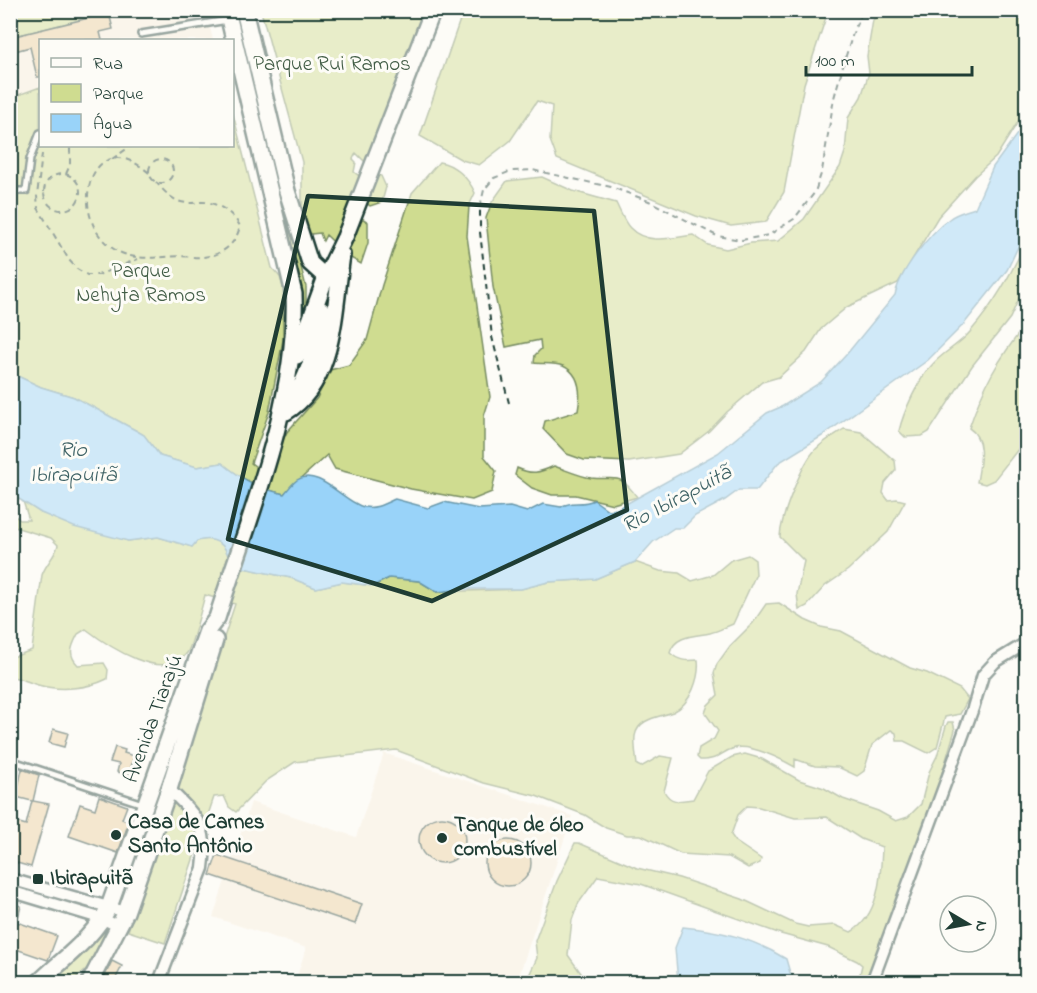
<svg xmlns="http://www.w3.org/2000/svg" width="1037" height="993" font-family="'Indie Flower',sans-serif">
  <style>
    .built { fill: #f7eedc }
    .green { fill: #cfdc90; stroke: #778c62; stroke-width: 1.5 }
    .water { fill: #99d3f9; stroke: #6897aa; stroke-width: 1.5 }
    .building { fill: #e9ce9e; stroke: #1f3d34; stroke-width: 1.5 }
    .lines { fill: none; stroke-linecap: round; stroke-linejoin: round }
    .lane-casing { stroke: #1f3d34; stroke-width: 10 }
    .street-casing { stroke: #1f3d34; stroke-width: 15 }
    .secondary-casing { stroke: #1f3d34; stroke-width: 20 }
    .path { stroke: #1f3d34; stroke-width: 2; stroke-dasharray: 6 4.5; stroke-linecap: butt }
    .lane { stroke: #fdfcf7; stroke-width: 5 }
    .street { stroke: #fdfcf7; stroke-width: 10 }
    .secondary { stroke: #fdfcf7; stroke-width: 15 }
    .marked { fill: none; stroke: #1f3d34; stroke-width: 4.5; stroke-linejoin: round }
    .poi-dot { fill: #1f3d34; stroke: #fdfcf7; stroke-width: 2 }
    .labels { text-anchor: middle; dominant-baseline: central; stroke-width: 6; stroke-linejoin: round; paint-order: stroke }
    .park-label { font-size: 21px; fill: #425d46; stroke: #fdfcf7 }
    .street-label { font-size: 21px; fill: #1f3d34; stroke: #fdfcf7 }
    .poi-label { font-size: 21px; font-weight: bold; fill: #1f3d34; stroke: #fdfcf7; text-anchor: start }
    .water-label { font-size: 22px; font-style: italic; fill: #3e6265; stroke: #fdfcf7 }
  </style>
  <rect width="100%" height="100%" fill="#fdfcf7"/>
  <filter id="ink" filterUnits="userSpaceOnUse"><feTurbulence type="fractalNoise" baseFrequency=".0167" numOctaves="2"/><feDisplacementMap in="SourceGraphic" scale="12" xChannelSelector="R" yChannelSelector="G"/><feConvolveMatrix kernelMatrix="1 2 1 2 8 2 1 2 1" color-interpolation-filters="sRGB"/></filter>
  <g filter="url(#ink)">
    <path class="built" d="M206,10L213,40H40V90L11,98L10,37L117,11Z
      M384,753L572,816L517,982H295L306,948L213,917L251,802L356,837Z"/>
    <path class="green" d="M11,10H117V11L11,37Z
      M238,11L306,287V316L299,328L301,307L300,294L231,12Z
      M261,11H427L371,168L356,153L353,159L356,162L354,172L358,175L366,171L381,176L386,187L382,202L370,206L361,198L357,215L368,222V243L361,264L349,257L326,235L323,241L320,233L311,234L302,228V162Z
      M463,11H828L804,84L784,192L766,222L731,226L696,216L557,159L550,140L552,106L537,101L510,141L479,165L462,160L420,136Z
      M882,11H1026V109L996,157L975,176L938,217L898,283L847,307L821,329L806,352L779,377L762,382L727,412L709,431L679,454L629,462L584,460L567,454L543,429L545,421L578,411C581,395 581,374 563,366C555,363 543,364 534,363L535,355L541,349L540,340L506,347L493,287L486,218L492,202L507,181L542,177L573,191L616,203C620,211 624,222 630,228C646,245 672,238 693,235L708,245L726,249L751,243L778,241L804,219L840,167L845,152L848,118L861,97L869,73L867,56L873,20Z
      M40,87V146H232L233,114L272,268L280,277L283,287V340L269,412L251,463L259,469L276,455L287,432L317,398L330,370L349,365L367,340L382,285L412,193L439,162C455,164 469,179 475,193L469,206L467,236L490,397L484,416V456L496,471L492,492L472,500L411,489L335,469L327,455L284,494C258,488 243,480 222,463L197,467L160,456L144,435L137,431L74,397L41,387L11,373L10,98Z
      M1026,242V283L1010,318L972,366L929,432L922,436L905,437L899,431C903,413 919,378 932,365C943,352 959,345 970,332C995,303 1010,276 1026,242Z
      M1026,324V439L994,480L985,484L977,482C980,464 986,439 969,428C984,384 998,360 1026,324Z
      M844,429L861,432L895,461L896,470L885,483L883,493L888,500L897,499L905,501L888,532L848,570L825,586L807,606L799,610L797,594L804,561L780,537C781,516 802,463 816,449C824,441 835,435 844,429Z
      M554,466C566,470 579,476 591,478C618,481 618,471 637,497L613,504L576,495H552L532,488L515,475L517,468C532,475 539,473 554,466Z
      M23,501L41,513L128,541L158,537L192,547L197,541C221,534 227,550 239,567L291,578L316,588L342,582L373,586L389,578L419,581L437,592L521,589L548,582L595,579L635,562L660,571L679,573L692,581L713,575L731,560L748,555L755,560L756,574L733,624C725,627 718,631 710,633C696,636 674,635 670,653C679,661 685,661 698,660C700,677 691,704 673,712C660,717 638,718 635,736C634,745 636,756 637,765L641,767L660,756L673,758L664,791C671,804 680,801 693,799L708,771L732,757L745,754L762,759L799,780L824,788L843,799L878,811L896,821L908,817L921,804L929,772L937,756L946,726L948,722H953L955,730L930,813L865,982H858L862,965L857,961L828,947L781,934L641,884L598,876L578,904L572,920L568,955L583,976L622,982H526L537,958L535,941L557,881L575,843H579L637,868L679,878L742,899L795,924L808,927L835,925L851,932C879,916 881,876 882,847L861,839L827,817L795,818L759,807L747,806L738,815L731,835L736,842L761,859L760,863L748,868L729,857L681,854L641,835H627L606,828L585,815L536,796L484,783L396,750L295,762L266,781L236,812L229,807L224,796L214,797L165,943L128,931L235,604L205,595C202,606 192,646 187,653C164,684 108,646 86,629L78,634C72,646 67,654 78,665L104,663L108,670L107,679C87,689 59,691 38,685C28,682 21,678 11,677V656H16L32,650L42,575C46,563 55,557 58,545L51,538L11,526L10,512L20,520H29Z
      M779,603L805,620L821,627L841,631L910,668L927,673L960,689L968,699L960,714L945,717L937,747L928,753L904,741H897L896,733L891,730L872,745L864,771L857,776L838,767L815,766L795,759V767C781,759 751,744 735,748C719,752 721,760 700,760L697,757L699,748L714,739L718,731L705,713L708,705L718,695L714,673L717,664L730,646L753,623L766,604Z
      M107,926L111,929L91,965L71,982H48L101,928Z"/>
    <path class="water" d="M1026,114V240L1018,247L1007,270L964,324L928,360L822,436L778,463L757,490H739L725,500L695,516L683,528H674L653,542L635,562L595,579L548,582L521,589H464L437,592L419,581L389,578L373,586L342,582L316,588L291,578L239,567L229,560C226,543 214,536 197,541L192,547L158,537L128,541L74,527L41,513L11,494V373L41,387L74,397L137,431L144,435L160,456L197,467L222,463C243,480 258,488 284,494C288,489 293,483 297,480C318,466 346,504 364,507C376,509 384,504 395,499L428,508L444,502L479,509L510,507L527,512L543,504L561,507C572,500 581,506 594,500L608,510L617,509L718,453L767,413L783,406L821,382L846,355L895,295C900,271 929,234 949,219C956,213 967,211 975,208L993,167L1020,130Z
      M683,927C722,931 752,938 786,959L790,973L797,982H678L675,948Z"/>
    <path class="building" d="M109,13L113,29L100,32L102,40H40V77H37L30,47L15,51L11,37Z
      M53,729L68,733L64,747L49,743Z
      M115,747L125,750L124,753L134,756L129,775L117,772L119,764L110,762Z
      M22,769L39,775L33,801L49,804L31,867L10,861V820L26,825L32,801L16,797Z
      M99,796L127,806L122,819L129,822L118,853L69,836L80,804L95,809Z
      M419 840a23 23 0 1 1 46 0a23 23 0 1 1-46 0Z
      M485 863a23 23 0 1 1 46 0a23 23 0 1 1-46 0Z
      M217,855L362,904L355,924L210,875Z
      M10,903L21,906L17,922L57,936L48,960L10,947Z
      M112,961L122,966L114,982H102Z"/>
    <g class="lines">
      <g class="lane-casing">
        <path id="lane" d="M141,34L228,20
          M15,191H26L30,159L40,133
          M10,760L143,804"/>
      </g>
      <g class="street-casing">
        <path id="street" d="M10,879L126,912
          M10,891L103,919L120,927
          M159,982L203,868C209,826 197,817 169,789
          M872,982L973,708L983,675L995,662L1026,643"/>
      </g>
      <g class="secondary-casing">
        <path id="secondary" d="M244,10L287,191L310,263L321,273L327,274
          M297,356L327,274L345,237L433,10
          M296,395C312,367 317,342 322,310
          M286,412C336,382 334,306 342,255
          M39,982C63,959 94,937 109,907L207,631L217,618C249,517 298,401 294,294L227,10
          M90,982L126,912L169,789L215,640"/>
      </g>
      <path class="path" d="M42,154L37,196L38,208L69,260L77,269L87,275H98L138,259
        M112,159L131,146
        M149 171a12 12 0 1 1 24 0a12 12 0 1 1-24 0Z
        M149,173C86,118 62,231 124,254C145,262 169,254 192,257C215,259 235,249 240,226C233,213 216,201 201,202C193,203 186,204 178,201C169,197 162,189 156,182
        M44 192a18 18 0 1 1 36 0a18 18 0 1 1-36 0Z
        M66,174L70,165V146
        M509,403L492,337L480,232V207L484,190L494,178L511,171L532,170L611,187L649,201L717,236L742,240L769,235L794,219L815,192L822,171L834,98L844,62L854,30L863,10"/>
      <use href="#lane" class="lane"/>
      <use href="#street" class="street"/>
      <use href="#secondary" class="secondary"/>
    </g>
  </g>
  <path d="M0 0H1037V993H0ZM308,196L594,211L627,510L432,601L228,539Z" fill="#fdfcf7" fill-opacity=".55" fill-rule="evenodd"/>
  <path class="marked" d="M308,196L594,211L627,510L432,601L228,539Z"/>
  <g class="poi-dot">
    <circle cx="116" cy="835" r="6"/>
    <circle cx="442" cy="838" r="6"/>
    <rect x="32" y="873" width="12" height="12" rx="3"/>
  </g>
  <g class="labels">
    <g class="park-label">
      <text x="332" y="65">Parque Rui Ramos</text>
      <text x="141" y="272">Parque<tspan x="141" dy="24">Nehyta Ramos</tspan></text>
    </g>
    <g class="street-label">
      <text transform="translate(154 719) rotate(-70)">Avenida Tiarajú</text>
    </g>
    <g class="poi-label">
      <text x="128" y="823">Casa de Carnes<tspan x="128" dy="24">Santo Antônio</tspan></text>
      <text x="454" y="826">Tanque de óleo<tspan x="454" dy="24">combustível</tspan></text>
      <text x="50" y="879">Ibirapuitã</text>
    </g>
    <g class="water-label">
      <text x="73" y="451">Rio<tspan x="73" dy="25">Ibirapuitã</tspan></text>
      <text transform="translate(677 500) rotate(-28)">Rio Ibirapuitã</text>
    </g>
  </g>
  <rect width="1037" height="993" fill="none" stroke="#fdfcf7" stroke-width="36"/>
  <rect x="18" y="18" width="1001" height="957" fill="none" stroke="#1f3d34" stroke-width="2" filter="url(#ink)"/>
  <rect x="39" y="39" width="195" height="108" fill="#fdfcf7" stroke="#a4b0a9" stroke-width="1.5"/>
  <rect x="51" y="58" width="30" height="9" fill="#fdfcf7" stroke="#a4b0a9" stroke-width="1.5"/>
  <text x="93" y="69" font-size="18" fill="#1f3d34">Rua</text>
  <rect x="51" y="84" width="30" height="18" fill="#cfdc90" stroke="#a4b0a9" stroke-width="1.5"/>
  <text x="93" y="99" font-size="18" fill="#1f3d34">Parque</text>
  <rect x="51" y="114" width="30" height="18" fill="#99d3f9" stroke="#a4b0a9" stroke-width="1.5"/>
  <text x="93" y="129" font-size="18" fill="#1f3d34">Água</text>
  <g transform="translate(968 924) rotate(100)"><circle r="28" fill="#fdfcf7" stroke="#a4b0a9" stroke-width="1.5"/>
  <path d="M0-4.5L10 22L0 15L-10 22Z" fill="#1f3d34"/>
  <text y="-9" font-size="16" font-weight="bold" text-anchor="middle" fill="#1f3d34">N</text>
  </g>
  <path d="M806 66v9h166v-9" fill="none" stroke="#1f3d34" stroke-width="3"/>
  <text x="815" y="66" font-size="18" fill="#1f3d34" stroke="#fdfcf7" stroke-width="4.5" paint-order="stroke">100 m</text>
</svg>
